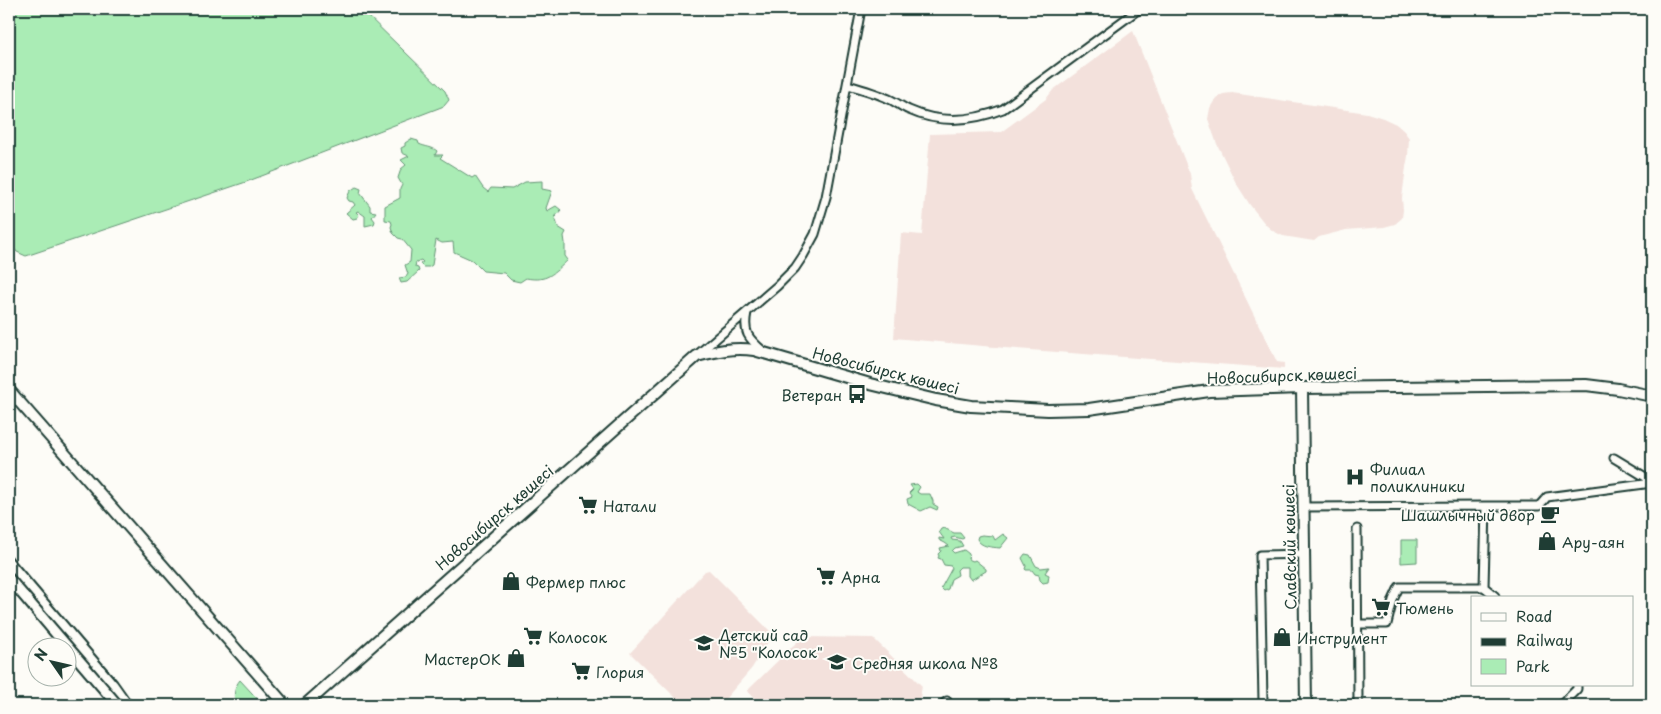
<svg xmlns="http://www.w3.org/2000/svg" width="1661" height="714" font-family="'Playpen Sans',sans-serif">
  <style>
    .built { fill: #f3e1dc }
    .green { fill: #aaecb5; stroke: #649474 }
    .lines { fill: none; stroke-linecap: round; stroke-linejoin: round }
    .street-casing { stroke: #1f3d34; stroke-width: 11 }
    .secondary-casing { stroke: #1f3d34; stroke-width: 14 }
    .street { stroke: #fdfcf7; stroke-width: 7 }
    .secondary { stroke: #fdfcf7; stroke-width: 10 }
    .rail { stroke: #1f3d34; stroke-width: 2 }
    .labels { text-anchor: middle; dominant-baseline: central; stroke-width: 4; stroke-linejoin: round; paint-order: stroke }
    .street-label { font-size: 15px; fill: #1f3d34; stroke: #fdfcf7 }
    .poi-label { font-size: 15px; fill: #1f3d34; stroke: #fdfcf7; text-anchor: start }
  </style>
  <rect width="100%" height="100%" fill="#fdfcf7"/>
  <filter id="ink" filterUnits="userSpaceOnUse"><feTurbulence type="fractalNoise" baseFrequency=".02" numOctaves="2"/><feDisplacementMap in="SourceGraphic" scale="10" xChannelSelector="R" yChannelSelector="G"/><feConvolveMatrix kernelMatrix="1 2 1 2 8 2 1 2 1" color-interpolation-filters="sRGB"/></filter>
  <g filter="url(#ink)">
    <path class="built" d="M1133,31L1190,174L1192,189L1277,362L1284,363V369L1005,348L894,338L901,233L922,235L930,134L1001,132L1046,99L1053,90Z
      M1232,93L1367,113L1383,118L1396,124L1404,131L1409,138L1408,156L1406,167L1402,198L1403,210L1402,218L1395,224L1384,227L1346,230L1319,237L1314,241L1283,236L1273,231L1266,225L1250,205L1236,183L1217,144L1208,119L1210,108L1216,98L1223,94Z
      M709,570L773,634L752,668L720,705H683L630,653L705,571Z
      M802,637L873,638L922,686L920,698L912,705H762L747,691Z"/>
    <path class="green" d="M9,9H361L445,91L449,100L444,106L246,182L26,256L17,252L9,242Z
      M411,139L418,141L419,144C425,147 433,147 437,151L435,155H443L440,158L472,178L475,176L483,188L488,192L491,188L512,189L525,182L542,181V189L552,191L546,208L547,211L556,206L561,210L555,217L558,227L566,232L564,236L565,243V256L568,260C553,274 547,282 526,278L520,282L511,280L504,273L483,271L472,260L454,252L453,242L442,243L436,240L432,265L429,267H423L420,264L423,262L421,260L416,262L415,267L418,268L419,271L407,282L401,283L399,278L406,277L408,274L405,265L410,262L411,250L402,239L398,238L393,233L391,227L392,224L391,221L385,220V206L400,198V189L402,185L398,178L401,169L406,165L401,160L409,156L402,153L401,148L405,146V143Z
      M356,187L361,189L360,193L370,206V211L376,212L372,217L375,221L374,224L365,226V216L358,211L356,212L359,215L357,218L353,219L346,213L355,205L353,202L349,201L347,198L350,191Z
      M917,484L920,487L917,492L920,494H930L933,501V504L938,507L937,510L930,507L921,511L908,504L907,499L912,497L909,493L913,489L910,485Z
      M944,528L954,533H960L964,538L962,539L955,537L951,538L952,540L960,541L963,546L955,548L952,551L954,553L964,550L969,554L968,559L973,561L975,560L986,569V571L971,580L968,576V567H960L957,570L958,575L951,579L948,589L944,591L941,588L952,568L951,566L944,565L941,559L938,558L939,556L938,554L941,551L940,548L949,546L945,543L939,540V538L944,539L939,532L941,529Z
      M1003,534L1008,538L1000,548C991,547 981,547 977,539L978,536L982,535L993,536L995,540Z
      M1401,540H1417V562L1401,563Z
      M1025,554L1030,555L1036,566L1041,568L1049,567L1045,573L1049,575L1048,582L1043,583L1040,580L1039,575L1035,574L1032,570H1026L1025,569L1026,566L1022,558Z
      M240,680L263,705H236C233,697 234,687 240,680Z"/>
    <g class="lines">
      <g class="street-casing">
        <path id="street" d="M848,85C862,89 876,93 889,99C896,102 902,107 909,110C940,124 973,121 1003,109L1139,9
          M747,312C743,333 748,338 763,351
          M697,355L777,286L795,268L803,256L815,234L826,197L861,9
          M1614,458L1652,481
          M1486,506H1539L1547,497L1652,483
          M1303,507L1486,506L1484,587L1495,596V598
          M1357,529L1358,705
          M1358,624H1387L1393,600L1399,587H1484
          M1263,701L1260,555L1304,554
          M942,705L947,701
          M1561,705L1577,689V685"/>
      </g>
      <g class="secondary-casing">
        <path id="secondary" d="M1302,388L1306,705
          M9,390L285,705
          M305,705L697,356C716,351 734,347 754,350L870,384L936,400L971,406L1048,410L1089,409L1209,391L1302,388L1586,385L1618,389L1652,396"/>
      </g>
      <use href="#street" class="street"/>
      <use href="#secondary" class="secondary"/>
      <path class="rail" d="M9,554L117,681L134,705
        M9,570L125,705
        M9,587L59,646
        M68,656L110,705"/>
    </g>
  </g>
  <defs>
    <g id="bus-bare" transform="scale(1.5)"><path d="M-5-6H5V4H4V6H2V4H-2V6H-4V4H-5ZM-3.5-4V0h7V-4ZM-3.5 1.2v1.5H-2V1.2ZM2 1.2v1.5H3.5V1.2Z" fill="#1f3d34" stroke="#fdfcf7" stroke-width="2.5" paint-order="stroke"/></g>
    <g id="hospital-bare" transform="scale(1.5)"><path d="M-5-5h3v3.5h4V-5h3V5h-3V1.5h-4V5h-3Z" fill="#1f3d34" stroke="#fdfcf7" stroke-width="2.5" paint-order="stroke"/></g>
    <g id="supermarket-bare" transform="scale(1.5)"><path d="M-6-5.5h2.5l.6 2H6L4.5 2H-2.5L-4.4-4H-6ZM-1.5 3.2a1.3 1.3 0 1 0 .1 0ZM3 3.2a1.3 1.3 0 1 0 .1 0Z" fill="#1f3d34" stroke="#fdfcf7" stroke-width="2.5" paint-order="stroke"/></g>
    <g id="cafe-bare" transform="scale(1.5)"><path d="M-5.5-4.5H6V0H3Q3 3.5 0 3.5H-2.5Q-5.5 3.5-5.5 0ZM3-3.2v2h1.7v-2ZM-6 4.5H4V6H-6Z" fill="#1f3d34" stroke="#fdfcf7" stroke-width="2.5" paint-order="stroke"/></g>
    <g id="shop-bare" transform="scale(1.5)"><path d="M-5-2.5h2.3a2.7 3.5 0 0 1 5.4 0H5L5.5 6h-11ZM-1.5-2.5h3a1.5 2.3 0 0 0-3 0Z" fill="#1f3d34" stroke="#fdfcf7" stroke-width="2.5" paint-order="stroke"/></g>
    <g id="school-bare" transform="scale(1.5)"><path d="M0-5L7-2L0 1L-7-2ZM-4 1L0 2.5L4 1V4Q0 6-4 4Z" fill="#1f3d34" stroke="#fdfcf7" stroke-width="2.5" paint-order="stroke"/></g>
  </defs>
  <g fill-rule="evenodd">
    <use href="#bus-bare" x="857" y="394"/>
    <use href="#hospital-bare" x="1355" y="477"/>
    <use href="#supermarket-bare" x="588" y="505"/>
    <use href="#cafe-bare" x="1550" y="514"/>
    <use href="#shop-bare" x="1547" y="541"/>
    <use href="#supermarket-bare" x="826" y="576"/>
    <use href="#shop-bare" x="511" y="581"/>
    <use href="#supermarket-bare" x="1381" y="607"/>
    <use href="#supermarket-bare" x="533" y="636"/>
    <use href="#shop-bare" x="1282" y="637"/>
    <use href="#school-bare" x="704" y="643"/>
    <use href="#shop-bare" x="516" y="658"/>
    <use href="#school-bare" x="837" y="662"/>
    <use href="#supermarket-bare" x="581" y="671"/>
  </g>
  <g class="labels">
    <g class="street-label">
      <text transform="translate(886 370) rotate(14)">Новосибирск көшесі</text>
      <text transform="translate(1282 375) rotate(-2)">Новосибирск көшесі</text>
      <text transform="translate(494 517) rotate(-41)">Новосибирск көшесі</text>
      <text transform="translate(1289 547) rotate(-91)">Славский көшесі</text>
    </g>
    <g class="poi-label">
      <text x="842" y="394" text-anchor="end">Ветеран</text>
      <text x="1370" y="468">Филиал<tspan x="1370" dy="17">поликлиники</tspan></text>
      <text x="603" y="505">Натали</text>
      <text x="1535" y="514" text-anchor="end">Шашлычный двор</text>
      <text x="1562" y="541">Ару-аян</text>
      <text x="841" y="576">Арна</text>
      <text x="526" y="581">Фермер плюс</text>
      <text x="1396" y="607">Тюмень</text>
      <text x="719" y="634">Детский сад<tspan x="719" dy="17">№5 "Колосок"</tspan></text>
      <text x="548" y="636">Колосок</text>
      <text x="1297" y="637">Инструмент</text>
      <text x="501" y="658" text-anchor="end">МастерOK</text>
      <text x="852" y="662">Средняя школа №8</text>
      <text x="596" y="671">Глория</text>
    </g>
  </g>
  <rect width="1661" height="714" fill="none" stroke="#fdfcf7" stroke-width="30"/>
  <rect x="15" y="15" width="1631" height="684" fill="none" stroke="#1f3d34" stroke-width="2" filter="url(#ink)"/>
  <rect x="1471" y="596" width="162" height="90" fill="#fdfcf7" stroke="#a4b0a9"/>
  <rect x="1481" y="613" width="25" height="8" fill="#fdfcf7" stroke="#a4b0a9"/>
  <text x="1516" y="622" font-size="15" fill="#1f3d34">Road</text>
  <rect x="1481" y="638" width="25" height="8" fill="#1f3d34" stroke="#a4b0a9"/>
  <text x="1516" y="646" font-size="15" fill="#1f3d34">Railway</text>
  <rect x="1481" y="659" width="25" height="15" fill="#aaecb5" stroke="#a4b0a9"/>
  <text x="1516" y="672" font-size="15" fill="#1f3d34">Park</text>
  <g transform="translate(52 662) rotate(304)"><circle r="24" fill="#fdfcf7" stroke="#a4b0a9"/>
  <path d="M0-4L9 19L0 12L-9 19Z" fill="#1f3d34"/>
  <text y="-8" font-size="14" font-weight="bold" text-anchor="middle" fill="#1f3d34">N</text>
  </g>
</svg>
